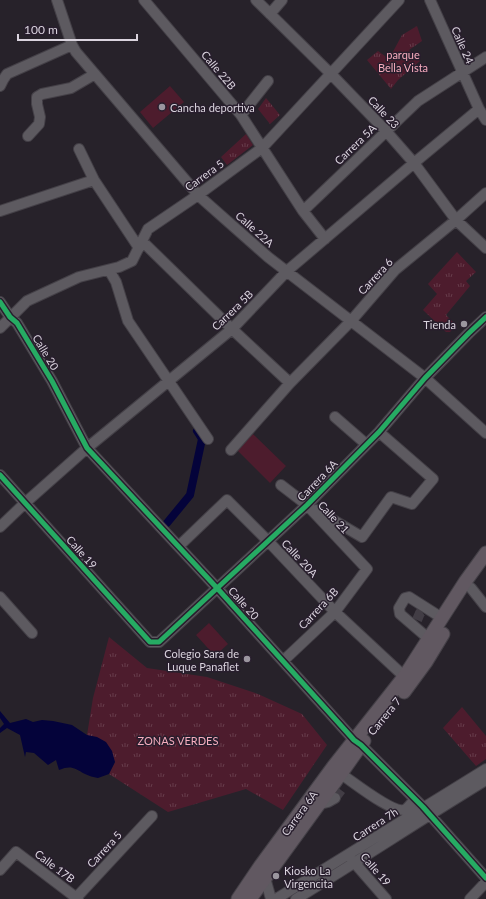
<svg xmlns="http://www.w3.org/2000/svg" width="486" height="899" font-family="Lato,sans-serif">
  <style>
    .green { fill: #4d1c2d }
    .park { fill: url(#park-tufts) }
    .water { fill: #04033a }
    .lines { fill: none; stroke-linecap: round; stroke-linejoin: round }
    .canal { stroke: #04033a; stroke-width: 8 }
    .minor-tunnel { stroke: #423d45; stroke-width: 10; stroke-dasharray: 10 5; stroke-linecap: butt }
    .minor-casing { stroke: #444047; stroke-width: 12 }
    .major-casing { stroke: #444047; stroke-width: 15 }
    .minor { stroke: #5d5a60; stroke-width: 10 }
    .major { stroke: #615861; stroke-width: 13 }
    .cycleway-casing { stroke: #281e2d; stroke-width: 8 }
    .cycleway { stroke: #26ab63; stroke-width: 5 }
    .poi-dot { fill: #9b969f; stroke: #281e2d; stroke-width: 1.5 }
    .labels { text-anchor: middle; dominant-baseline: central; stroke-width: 3; stroke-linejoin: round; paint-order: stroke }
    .street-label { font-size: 11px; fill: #dad4de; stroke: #281e2d }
    .park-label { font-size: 11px; fill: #f6acbd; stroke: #281e2d }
    .poi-label { font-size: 11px; fill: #dad4de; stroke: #281e2d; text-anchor: start }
  </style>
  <defs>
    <pattern id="park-tufts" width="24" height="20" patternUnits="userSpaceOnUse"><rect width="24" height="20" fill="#4d1c2d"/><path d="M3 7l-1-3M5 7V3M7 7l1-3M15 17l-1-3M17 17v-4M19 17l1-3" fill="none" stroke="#663c4b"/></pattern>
  </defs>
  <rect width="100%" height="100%" fill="#27222a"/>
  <path class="green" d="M170,86L184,102L153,128L140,112Z
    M253,434L286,466L270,483L237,450Z
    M209,623L228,644L215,656L196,635Z"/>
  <path class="park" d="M417,26L422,41L409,50L420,61L398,80L391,89L367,60L378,51L389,59L402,35Z
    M266,98L280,115L270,124L258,109Z
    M246,134L253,145L227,165L221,157Z
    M457,252L476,272L466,281L470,286L446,315L456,325L450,332H446L423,310L437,294L428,284Z
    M109,637L147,668L207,677L258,694L302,714L327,745L283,810L246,789L168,812L109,774L115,762L87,735L93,698Z
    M462,707L486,736V759L476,766L443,728Z"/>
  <path class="water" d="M0,711L10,723L26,719L33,722L42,720L53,721L72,725L87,735L97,737L106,742L112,751L115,762L109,774L98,778C93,777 89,776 85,774C74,768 71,765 59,770L56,760L48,765L34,753L26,752L25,757L20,735L7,728L0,733V728L4,724L0,718Z"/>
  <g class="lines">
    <path class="canal" d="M167,523L190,495L202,439L197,431"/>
    <path class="minor-tunnel" d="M417,620L420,613L423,611
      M335,798L344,786"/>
    <g class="minor-casing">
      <path id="minor" d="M57,0L72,45L76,52L199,196L268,257L425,378L486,433
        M144,0L241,115L303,211L325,239
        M256,0L331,74L386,131L414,163L456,220L486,248
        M430,0L479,109L486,120
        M270,14L282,0
        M0,86L3,80L7,74L72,45
        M241,115L268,81
        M28,136L39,124L40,117L37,104V97L42,94L71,88L95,74
        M79,149L94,180L139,248
        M0,211L94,180
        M303,211L418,101L486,57
        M142,241L232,329L290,383
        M109,270L116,282L128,321L208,439
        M0,302L10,317L17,323L52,381L87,448L217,588L354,740L361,745L423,807L486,878
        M0,328L27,301L79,277L119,267L132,261L148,229L198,195L262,148L399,0
        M335,417L366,444
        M231,450L290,383L351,321L395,270L456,220L486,193
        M0,475L150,642H159L307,505L379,432L425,378L469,333L486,317
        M281,485L307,505L367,569L335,612L283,661
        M316,510L362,537L391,497L412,504L433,479L379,432
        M0,527L25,503L87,448L232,329L287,271L414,163L479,109
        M179,546L227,500L268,541L335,612L408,680
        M471,588L486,607
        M0,597L32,633
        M429,639L400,614L399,608L405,598L409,597L442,618
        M341,774C352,781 395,816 406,809C409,807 412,802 415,800
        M320,804L328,802L335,798
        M352,860L386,899
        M0,870L16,852L78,899
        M264,874L271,899
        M75,899L152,816
        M276,899C346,856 416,812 486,769
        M296,899C360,860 422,819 486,780
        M470,899L486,882"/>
    </g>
    <g class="major-casing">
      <path id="major" d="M404,692L426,662L443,634
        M238,899L261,865L333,767L404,677L465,582L486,553
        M250,899L335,782L364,741"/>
    </g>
    <use href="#minor" class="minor"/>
    <use href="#major" class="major"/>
    <g class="cycleway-casing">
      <path id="cycleway" d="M0,302L10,317L17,323L52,381L87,448L217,588L354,740L361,745L423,807L486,878
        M0,475L150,642H159L307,505L379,432L425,378L469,333L486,317"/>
    </g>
    <use href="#cycleway" class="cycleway"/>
  </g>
  <g class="poi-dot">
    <circle cx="162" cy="107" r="4"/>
    <circle cx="464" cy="324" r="4"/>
    <circle cx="247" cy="659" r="4"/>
    <circle cx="276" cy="876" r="4"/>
  </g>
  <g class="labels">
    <g class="street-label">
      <text transform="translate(463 45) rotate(66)">Calle 24</text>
      <text transform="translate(219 70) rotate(50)">Calle 22B</text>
      <text transform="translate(384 112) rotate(47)">Calle 23</text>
      <text transform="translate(355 144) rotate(-44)">Carrera 5A</text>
      <text transform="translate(204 175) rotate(-36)">Carrera 5</text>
      <text transform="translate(255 229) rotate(42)">Calle 22A</text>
      <text transform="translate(375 276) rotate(-47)">Carrera 6</text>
      <text transform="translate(232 310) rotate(-44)">Carrera 5B</text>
      <text transform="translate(46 352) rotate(59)">Calle 20</text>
      <text transform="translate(317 480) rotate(-46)">Carrera 6A</text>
      <text transform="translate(334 517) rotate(47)">Calle 21</text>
      <text transform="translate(82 552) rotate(48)">Calle 19</text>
      <text transform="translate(300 558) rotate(47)">Calle 20A</text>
      <text transform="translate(244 603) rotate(48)">Calle 20</text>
      <text transform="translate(318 608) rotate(-47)">Carrera 6B</text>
      <text transform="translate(384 716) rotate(-51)">Carrera 7</text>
      <text transform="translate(299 813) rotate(-54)">Carrera 6A</text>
      <text transform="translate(375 824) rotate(-33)">Carrera 7h</text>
      <text transform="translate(104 849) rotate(-47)">Carrera 5</text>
      <text transform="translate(55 866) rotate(37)">Calle 17B</text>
      <text transform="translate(376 869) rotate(49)">Calle 19</text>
    </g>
    <g class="park-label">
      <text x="403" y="54">parque<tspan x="403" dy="13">Bella Vista</tspan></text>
      <text x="178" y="740">ZONAS VERDES</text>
    </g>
    <g class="poi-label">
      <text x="170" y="107">Cancha deportiva</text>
      <text x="456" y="324" text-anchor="end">Tienda</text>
      <text x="239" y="653" text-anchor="end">Colegio Sara de<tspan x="239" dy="13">Luque Panaflet</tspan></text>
      <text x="284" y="870">Kiosko La<tspan x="284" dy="13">Virgencita</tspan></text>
    </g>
  </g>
  <path d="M18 34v6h119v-6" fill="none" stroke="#dad4de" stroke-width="2"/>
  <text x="24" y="34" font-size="12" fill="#dad4de" stroke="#281e2d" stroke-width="3" paint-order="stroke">100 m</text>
</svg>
